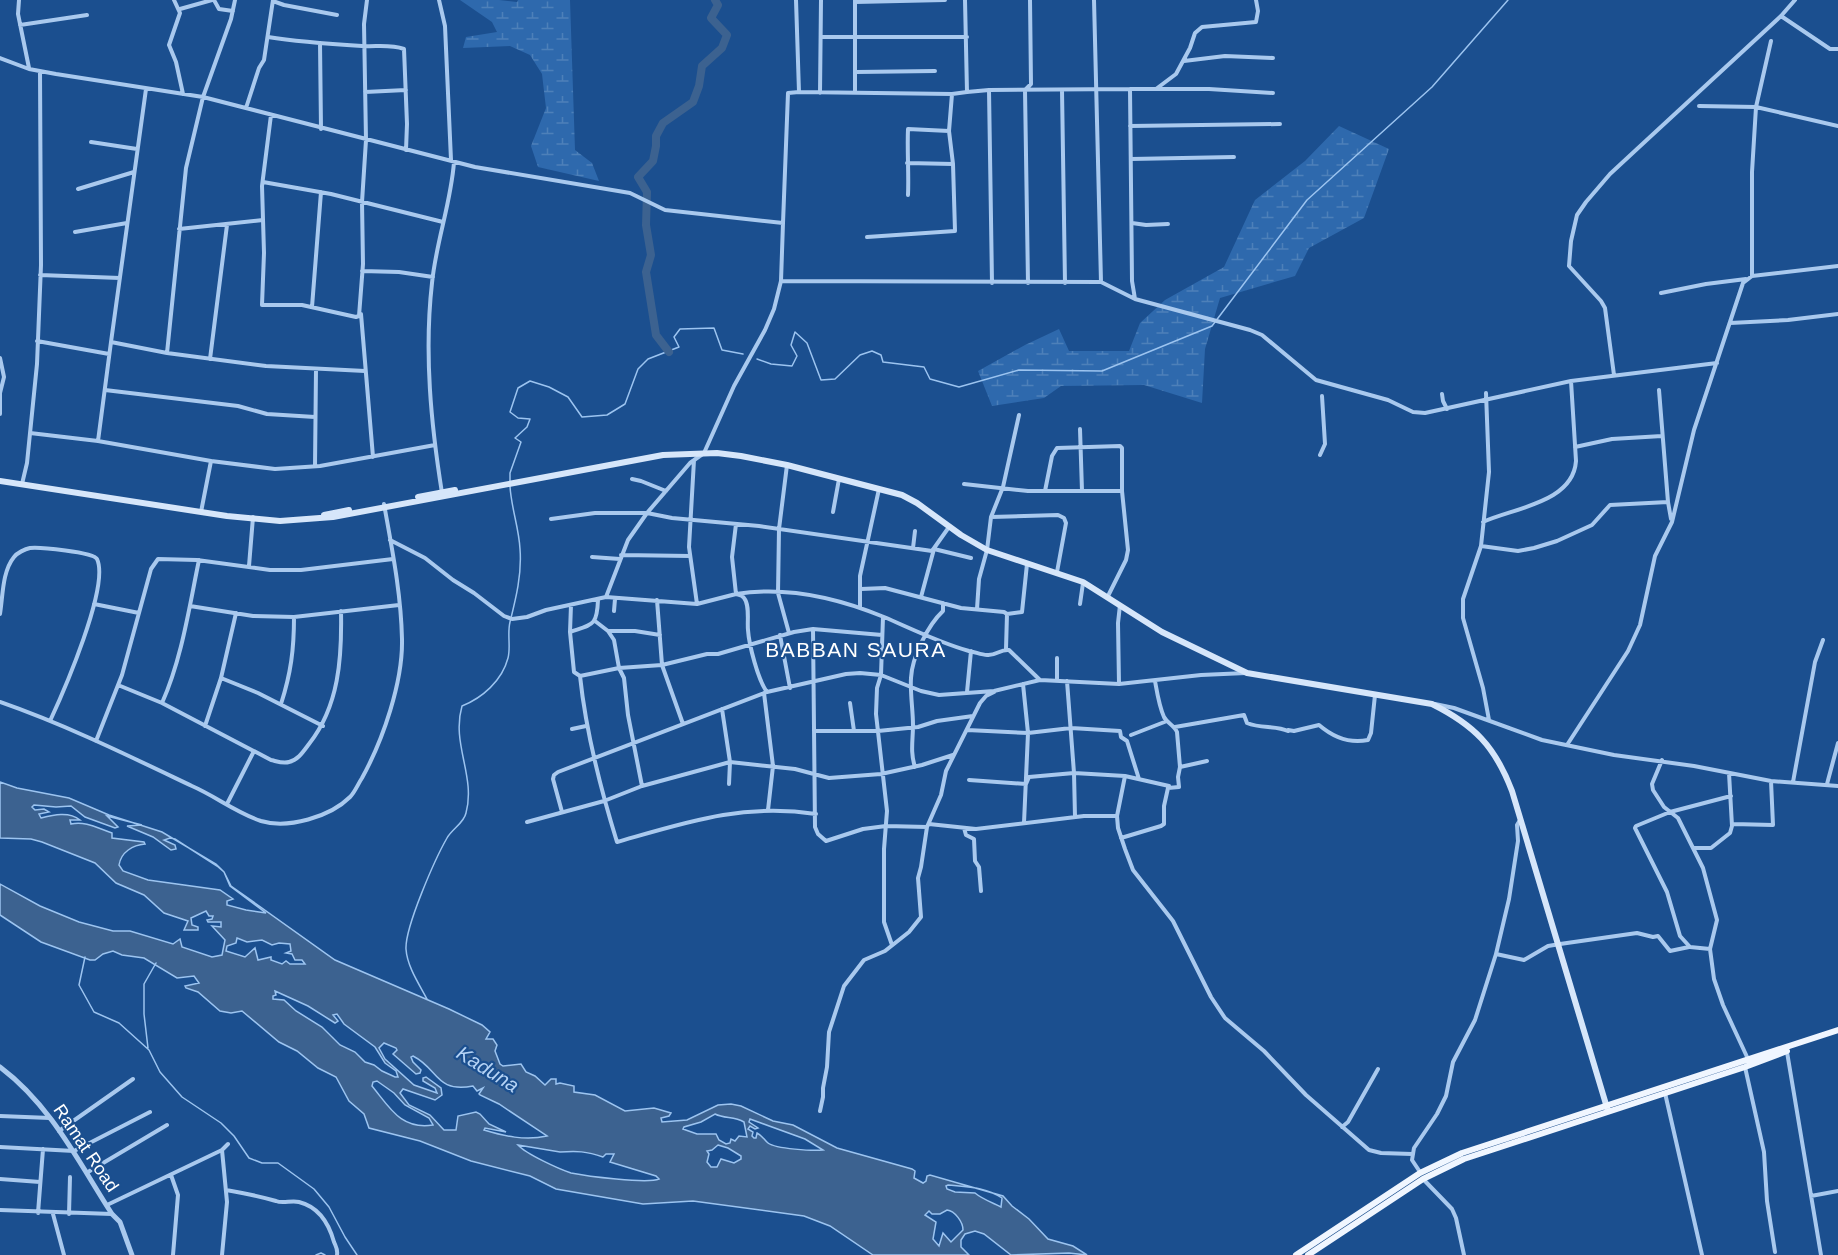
<svg xmlns="http://www.w3.org/2000/svg" width="1838" height="1255" font-family="Helvetica,sans-serif">
  <style>
    .wetland { fill: url(#wetland-marsh) }
    .water { fill: #3c6290; stroke: #9cc4f0; stroke-width: 1.5; fill-rule: evenodd }
    .lines { fill: none; stroke-linecap: round; stroke-linejoin: round }
    .stream { stroke: #9cc4f0; stroke-width: 1.5 }
    .river { stroke: #3c6290; stroke-width: 8 }
    .minor { stroke: #a9c9ee; stroke-width: 4 }
    .tertiary { stroke: #a9c9ee; stroke-width: 5 }
    .secondary { stroke: #d6e6fa; stroke-width: 6 }
    .primary { stroke: #f0f6ff; stroke-width: 6 }
    .labels { text-anchor: middle; dominant-baseline: central; stroke-width: 4.5; stroke-linejoin: round; paint-order: stroke }
    .street-label { font-size: 18px; fill: #fff; stroke: #1b4f8f }
    .water-label { font-size: 20px; font-style: italic; fill: #b5d3f5; stroke: #1b4f8f }
    .quarter-label { font-size: 21px; letter-spacing: 1.5px; fill: #fff; stroke: #1b4f8f }
  </style>
  <defs>
    <pattern id="wetland-marsh" width="20" height="14" patternUnits="userSpaceOnUse" patternTransform="scale(1.5)"><rect width="20" height="14" fill="#2e69ad"/><path d="M1 5h8M5 5V1M11 12h8M15 12V8" fill="none" stroke="#4d80b9"/></pattern>
  </defs>
  <rect width="100%" height="100%" fill="#1b4f8f"/>
  <path class="wetland" d="M460,0H499L517,2L518,0H570L575,150L592,163L599,181L538,167L531,146L546,108L542,74L530,55L510,46L463,48L466,37L497,32L492,22Z
    M1339,126L1389,149L1364,218L1309,248L1295,276L1220,298L1205,349L1202,403L1144,385L1061,386L1044,398L992,406L978,371L1025,345L1059,329L1069,351H1129L1140,323L1165,300L1224,267L1255,200L1305,161Z"/>
  <path class="water" d="M0,782L17,788L69,798L109,815L162,832L216,864L224,872L231,886L335,960L449,1009L482,1025L490,1032L486,1039H493L497,1045L495,1051L500,1064L503,1066L521,1064L526,1072L535,1076L545,1085L551,1079H556V1084L560,1083L574,1086V1092L595,1095L625,1111L654,1108L671,1113L669,1116L661,1118L662,1122L687,1120L718,1105L731,1104L741,1106L773,1121L793,1125L837,1148L912,1169L915,1171L914,1178L923,1183L926,1181L927,1176L930,1175L1003,1196L1012,1206L1029,1219L1048,1239L1073,1246L1087,1255L1069,1253L1011,1255L984,1234L975,1231L965,1234L961,1240V1247L969,1255H873L830,1226L804,1216L693,1201L643,1204L556,1189L530,1176L471,1161L420,1141L369,1128L364,1114L349,1101L336,1077L318,1068L297,1051L279,1042L242,1011L231,1013L220,1011L198,992L186,988L185,986L199,983L194,976L177,978L144,958L122,955L113,951L103,954L95,960H90L41,942L0,915V884L40,906L79,922L113,931H130L173,944L180,939L182,947L212,957L222,955L225,940L212,926L221,927V922H208L207,920L212,919L213,916H209L206,911L191,918L192,925L198,927V930H184L188,921L164,913L144,895L116,883L95,863L42,842L31,839L0,838ZM34,805L56,807L71,806L85,817L115,828L118,827L107,816L142,825L127,826L153,837L171,850L176,849L175,845L164,840L170,838L175,839L217,866L224,872L230,886L266,913L246,910L227,905V901L233,899L220,890L148,880L123,871L119,865C121,852 133,845 145,844L144,842L112,838V833C97,828 86,821 71,824L70,820H80C69,811 53,815 41,818L39,814L49,812L44,809L35,810L32,807ZM237,938L247,942L262,940L272,945L279,943L290,944L291,951L286,953L292,954L295,960H302L305,964H290L286,961L282,964L271,960V957L258,960L255,948L245,957L226,951L227,946L236,943ZM275,991L308,1006L335,1023L338,1021L333,1015L337,1014L344,1024L375,1047L385,1063L396,1071L398,1077H395L382,1071L374,1065L365,1062L355,1052L340,1045L322,1027L296,1011L284,1000L273,999V996L276,995ZM384,1043L396,1048L397,1050L393,1054L416,1074L420,1073L421,1070L413,1062L411,1057L413,1056C439,1069 435,1093 473,1086L477,1091L483,1088L479,1094L480,1095L499,1104L547,1136C525,1141 504,1136 484,1130L485,1128L506,1132L489,1124L480,1114L476,1112L458,1116L456,1130H444L430,1115L409,1105L400,1093L403,1089L435,1100L442,1095L441,1088L426,1077L423,1078V1081L435,1088L437,1093L414,1085L385,1059L379,1048ZM377,1081L394,1093L405,1105L429,1118L433,1125C401,1130 390,1108 372,1086L373,1082ZM715,1114C725,1119 734,1116 744,1122L747,1137L739,1136L735,1141L731,1139L730,1143L726,1144L719,1140L716,1134H697L683,1129L684,1127L701,1122ZM750,1119L805,1139L823,1150C813,1151 776,1149 768,1143C764,1140 763,1136 757,1133L756,1138H754L752,1136L753,1132L748,1129L750,1126L755,1129L758,1128L749,1122ZM518,1145L560,1152C577,1151 586,1151 603,1157L606,1154H614L610,1162L656,1176L659,1179C647,1184 586,1176 571,1173C559,1169 526,1154 518,1145ZM718,1145L728,1148L741,1156V1159L734,1163L721,1159L717,1167H711L707,1162L709,1154L707,1151L712,1150ZM948,1185C967,1187 986,1187 1002,1198L1001,1207C993,1203 982,1199 975,1193L955,1192L947,1189L946,1186ZM947,1210C955,1211 963,1222 963,1230L951,1242L943,1233L939,1246L933,1239L936,1222L925,1215L929,1211L932,1214H940Z"/>
  <g class="lines">
    <path class="stream" d="M757,359L771,364L792,366L797,356L791,345L795,332L807,343L821,380L835,379L860,355L872,351L881,355L883,362L924,367L930,379L959,387L1019,370L1102,371L1212,326L1307,200L1432,87L1508,0
      M510,481V473L521,442L515,438L527,427L530,419L518,418L510,412L518,388L530,381L549,387L568,397L582,417L607,415L625,404L638,369L648,359L679,347L674,337L680,329L714,328L722,350L743,354
      M85,957L79,985L94,1012L119,1023L149,1050L160,1072L182,1097L221,1123L234,1136L249,1158L262,1163H278L314,1189L329,1207L345,1237L357,1255
      M427,999C419,984 407,966 406,949C405,927 435,859 447,838C452,829 464,823 466,813C476,776 451,744 462,706C482,698 502,681 508,658C511,647 507,634 510,622C516,598 522,574 520,549C519,528 511,507 510,486
      M148,1048L144,1014V984L156,963
      M316,1255L321,1253L325,1255"/>
    <path class="river" d="M669,352L656,335L646,272L651,255L646,225L647,192L638,177L653,161L656,146V136L663,123L693,102L699,86L702,66L722,48L727,35L711,18L718,5L715,0"/>
    <path class="minor" d="M19,0L18,14L29,68
      M174,0L180,13L169,45L176,62L183,94
      M214,0L219,9L233,11
      M439,0L445,26L451,160
      M965,0L967,92L989,90L992,283
      M1094,0L1101,282
      M273,1L284,5L337,15
      M855,2L945,0
      M180,9L212,0
      M1781,16L1830,49H1838
      M20,25L87,15
      M268,37C299,42 330,44 362,46C376,47 390,44 404,49L407,124L406,150
      M822,37H967
      M320,43L321,129
      M0,58L29,69L56,74L203,97L475,167L630,193L665,210L783,223L781,281L1101,282L1135,299L1250,330L1262,335L1316,380L1388,400L1413,412L1425,413L1571,381L1717,363
      M1184,61L1225,56L1273,58
      M856,72L935,71
      M1157,89H1209L1273,93
      M989,90L1130,89
      M1062,90L1065,283
      M365,92L406,90
      M799,92L952,94L967,92
      M820,93L821,0
      M855,93V0
      M1699,106L1756,107L1838,126
      M246,108L259,68L264,60L273,0
      M271,115L262,186L264,253L262,305H302L356,317L359,316L363,264L362,202L366,140L364,24L367,0
      M1130,126L1280,124
      M91,142L137,149
      M1131,159L1234,157
      M907,163L953,164
      M263,182L331,194L443,222
      M78,189L134,172
      M908,195C909,173 907,152 908,129L949,131
      M783,223L788,93L799,92L796,0
      M1132,223L1146,225L1168,224
      M179,229L263,220
      M75,232L127,223
      M867,237L955,231L953,164L949,131L952,94
      M362,271L399,272L433,277
      M40,275L120,278
      M1752,276V172L1756,107L1771,41
      M1028,283L1025,90L1031,84L1030,0
      M1661,293L1706,284L1746,279
      M1135,299L1132,281L1130,89H1156L1176,74L1190,48L1195,33L1202,27L1256,22L1258,11L1256,0
      M312,307L321,192
      M361,314L373,457
      M1730,323L1788,320L1838,314
      M37,341L109,354
      M111,342L146,89
      M167,353L186,168L203,97L231,19L235,0
      M0,358L4,377L0,393
      M210,359L227,225
      M1614,375L1605,308L1601,301L1569,266L1571,241L1577,215L1586,202L1610,174L1637,149L1781,16L1795,0
      M105,390L238,406L267,414L315,417
      M1659,390L1668,502
      M0,393V414
      M1486,393L1489,472L1481,546L1463,599V618L1483,688L1489,720
      M1442,394L1443,401L1447,409
      M1080,429L1082,491
      M30,433L98,441L211,461L275,469L320,466L435,445
      M98,441L111,342L167,353L266,366L365,371
      M1575,447L1612,439L1662,436
      M1320,455L1325,444L1322,396
      M694,460L689,547L697,604
      M787,465L779,529L778,593L789,633
      M315,466L316,369
      M632,479L641,481L666,491
      M22,484L27,463L37,364L41,265L40,71
      M964,484L1028,491H1122
      M1045,491L1052,456L1057,448L1120,446L1122,448V491L1128,550L1126,560L1108,596
      M442,493C431,424 424,353 432,283C436,242 451,203 454,162
      M201,512L211,461
      M833,512L839,479
      M991,517L1058,515L1064,518L1066,523L1057,572
      M551,519L595,513H647L672,518L759,526L932,551L949,527
      M1483,522C1513,508 1573,503 1576,461L1571,381
      M736,524L732,557L736,594C786,586 838,598 884,617C912,629 940,643 969,651C975,652 982,655 987,655C996,656 1000,649 1009,650L1040,680
      M390,540L425,558L453,580L474,593L504,616L512,619L527,617L546,610L606,597L697,604L736,594C739,595 742,595 744,598C750,605 747,621 748,630C749,645 758,680 767,692L846,674L860,673L881,675L921,691L939,695L994,691L1040,680L1119,684L1201,675L1246,673
      M1481,546L1518,551L1534,548L1557,541L1592,525L1610,505L1668,502L1671,519
      M913,548L915,531
      M621,555L690,556
      M592,557L620,559
      M249,566L253,517
      M861,589L885,588L961,608L1004,612L1007,614L1022,612L1027,564
      M606,597L628,540L647,513L690,463L704,453L734,386L765,330L774,309L781,281
      M921,597L934,549L971,558
      M598,600C597,626 593,624 570,632L574,672L580,676C586,733 600,787 617,842C687,822 742,803 816,814
      M657,600L662,665L683,724
      M94,604L139,613
      M1080,604L1083,583
      M190,606L253,616L294,617L399,605
      M860,608V576L879,489
      M977,609L979,579L987,550L991,517L1003,487L1019,415
      M614,611L615,599
      M0,614C3,596 2,572 14,557C17,553 25,549 30,548C39,547 93,552 97,559C110,586 63,693 50,721
      M883,617L881,675L877,688L876,714L887,811L884,849V922L892,945
      M595,621L608,631L614,640L619,668L624,678L628,715L642,786
      M813,629L815,827L818,834L826,841L863,829L886,826L927,827
      M608,631H635L660,635
      M570,632L571,605
      M780,635L790,688
      M1006,649L1007,614
      M580,676L619,668L662,665L707,654H718L794,632L813,629L882,635
      M221,678L258,693L323,726
      M1057,681V658
      M1067,681L1074,773L1075,817
      M1023,684L1028,733L1024,823
      M1119,684L1118,623L1120,605
      M118,685L162,703L271,760C276,761 283,764 289,762C298,760 303,752 309,744C339,706 342,658 341,611
      M967,692L971,651
      M764,693L773,766L768,810
      M0,702C66,725 129,756 192,786C215,796 237,813 261,821C288,829 330,817 350,797C355,792 358,784 362,778C383,740 403,682 402,639C401,593 392,549 384,504
      M162,703C182,658 189,608 199,560
      M850,703L854,731
      M281,704C291,673 294,649 294,617
      M1435,704L1454,708L1542,740L1614,755L1694,766L1771,781L1838,786
      M722,709L730,762L729,784
      M205,726L221,678L236,613
      M1175,727L1244,715L1247,723C1261,729 1276,725 1288,731
      M572,729L586,726
      M967,730L1028,733L1071,728L1120,731L1121,737L1127,741L1139,779
      M1288,730L1294,731L1319,725C1333,737 1349,744 1368,740L1371,733L1375,695
      M814,731H878L918,727L937,721L973,716
      M1131,735L1167,721
      M96,741L122,675L151,569L158,559L197,560L270,570H301L393,559
      M1567,745L1628,651L1640,625L1655,556L1672,522L1694,430L1743,283L1752,276L1838,266
      M1662,760L1652,784L1653,790L1664,807L1678,818L1703,868L1717,920L1710,949L1714,979L1723,1005L1748,1059
      M915,767C910,752 913,740 913,725C913,710 910,693 911,678C912,657 928,625 943,611V603
      M1180,767L1207,761
      M1125,776L1117,816L1118,828L1125,849L1133,870L1173,921L1211,997L1225,1018L1264,1051L1306,1095L1369,1150L1381,1153L1412,1154
      M969,780L1026,784
      M1793,782L1815,662L1823,640
      M1026,784L1029,777L1074,773L1125,776L1169,786
      M1827,784L1838,743
      M227,804L254,751
      M562,812L553,779L554,775L558,772L767,692
      M527,822L604,801L642,786L730,762L795,769L829,778L881,774L922,765L953,755
      M929,824L976,829L1084,816H1117
      M1733,824L1773,825L1771,781
      M964,828L966,835L974,839L975,861L979,867L981,891
      M1121,838L1161,826L1164,824V806L1168,788L1179,787L1178,777L1180,767L1177,732C1174,725 1167,723 1164,717C1159,706 1157,692 1155,681
      M1693,848H1711L1730,833L1732,826L1729,773
      M1710,949L1690,947L1680,936L1667,892L1635,828L1636,826L1670,812L1731,796
      M1496,954L1524,960L1548,946L1560,944L1637,933L1653,937L1658,936L1670,951L1689,947
      M1787,1052L1821,1255
      M1745,1067L1764,1152L1767,1201L1775,1252
      M1665,1093L1702,1255
      M820,1111L823,1097V1088L827,1067L829,1032L844,986L864,960L885,951L909,932L921,917L918,878L921,867L927,827L941,795L946,771L980,703L986,696L994,692
      M0,1116L50,1118
      M1342,1127L1348,1122L1378,1069
      M59,1131L133,1079
      M0,1147L74,1151L150,1112
      M88,1172L167,1125
      M1420,1172L1412,1160L1414,1148L1437,1114L1446,1096L1453,1062L1475,1020L1496,954L1509,899L1518,841L1517,825L1520,820
      M171,1175L178,1195L173,1255
      M0,1179L40,1182
      M1423,1179L1452,1209L1456,1218L1464,1255
      M226,1190C243,1193 259,1196 276,1201C283,1204 291,1200 299,1202C319,1207 329,1224 334,1242C336,1247 338,1249 337,1255
      M1811,1196L1838,1191
      M107,1205L222,1150L228,1144
      M0,1210L112,1214
      M38,1213L43,1149
      M53,1214L64,1255
      M69,1214L70,1177
      M222,1255L227,1202L222,1150"/>
    <path class="tertiary" d="M0,1067C51,1105 79,1163 112,1214L120,1222L132,1255"/>
    <path class="secondary" d="M0,481L227,516L280,521L333,517L663,455L717,453L741,456L787,465L902,495L917,503L961,535L987,550L1083,582L1162,632L1247,673L1432,704C1474,725 1495,746 1512,791L1608,1111
      M418,497L455,490
      M324,515L349,510"/>
    <path class="primary" d="M1296,1255L1420,1173L1462,1153L1838,1030
      M1308,1255L1423,1179L1464,1159L1745,1067L1787,1051"/>
  </g>
  <g class="labels">
    <g class="street-label">
      <text transform="translate(86 1148) rotate(56)">Ramat Road</text>
    </g>
    <g class="water-label">
      <text transform="translate(488 1069) rotate(32)">Kaduna</text>
    </g>
    <g class="quarter-label">
      <text x="856" y="649">BABBAN SAURA</text>
    </g>
  </g>
</svg>
